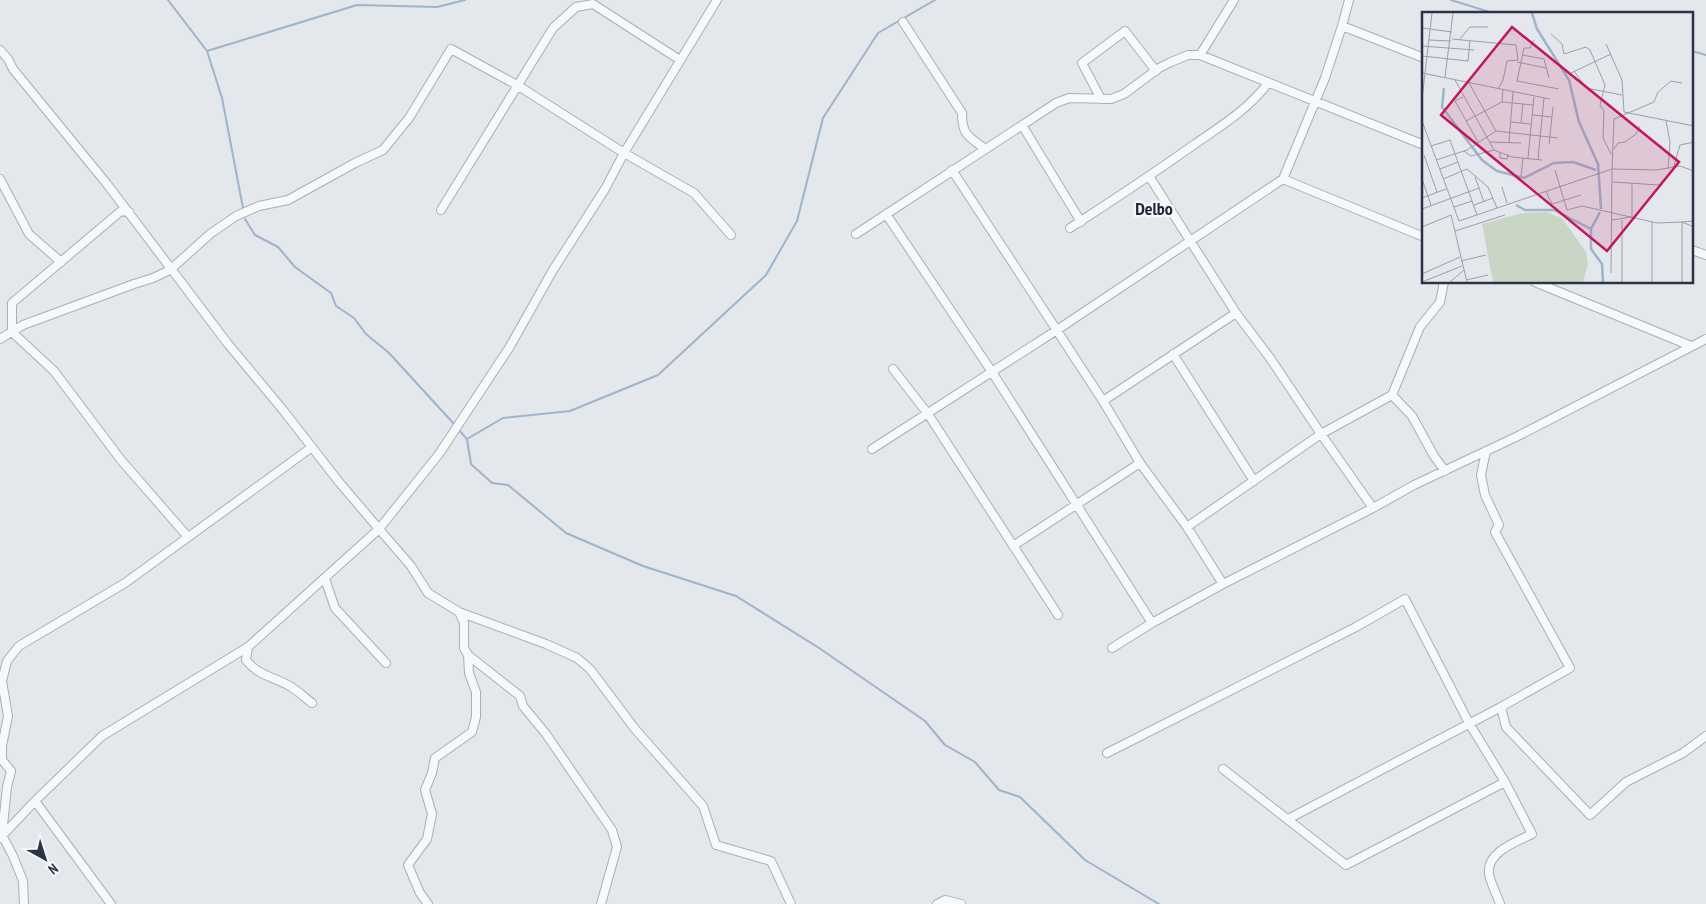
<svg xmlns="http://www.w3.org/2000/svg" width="1706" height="904" font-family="'PT Sans Narrow',sans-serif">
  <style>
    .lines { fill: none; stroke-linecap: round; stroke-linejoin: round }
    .stream { stroke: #9fb4cc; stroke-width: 2 }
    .minor-casing { stroke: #a9aeb7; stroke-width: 10 }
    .minor { stroke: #f7f8fa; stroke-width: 8 }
    .labels { text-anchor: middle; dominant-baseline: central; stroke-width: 5; stroke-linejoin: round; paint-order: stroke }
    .quarter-label { font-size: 18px; font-weight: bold; fill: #1d2536; stroke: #f4f6f9 }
    .inset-river { fill: none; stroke: #9fb4cc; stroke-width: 2.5 }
    .inset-road { fill: none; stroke: #9a9fa9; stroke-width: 1 }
    .view { fill: #c2185b; fill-opacity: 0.15; stroke: #c2185b; stroke-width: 2.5 }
    .inset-edge { fill: none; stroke: #2b3445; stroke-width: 2.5 }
  </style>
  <rect width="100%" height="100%" fill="#e4e7ec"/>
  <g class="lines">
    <path class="stream" d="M168,0L207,51L222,98L243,208
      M1451,0L1496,14
      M207,51L357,5L437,7L465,0
      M1692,51L1706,55
      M245,219L255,235L278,247L295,267L331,293L336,306L354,318L366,334L389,353L455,425
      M458,429L467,439L471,464L492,483L508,485L566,533L643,566L736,596L819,648L925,721L945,745L975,762L999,790L1020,797L1085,860L1159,904
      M467,439L503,418L570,411L658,375L766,275L797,221L823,118L878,33L935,0"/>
    <g class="minor-casing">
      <path id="minor" d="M903,22L962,113C962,135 968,136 985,149
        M1342,26L1424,58
        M0,50L8,59L13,69L107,184L228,344L283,410L339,482L379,529L248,647L102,736L35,801L0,838
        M1200,55L1234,0
        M1101,99L1082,63L1125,31L1156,71
        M1022,125L1081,222
        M952,170L1103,401L1140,463L1187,527L1223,584
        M1149,176L1236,313L1270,358L1321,434L1373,508
        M0,179L29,234L61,262
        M1283,179L1424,237
        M441,210L553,28L576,7L593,4L680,60
        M129,212L121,211L12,303V332L54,371L121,460L188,537
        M886,214L992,372L1152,623
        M1070,228C1112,201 1154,173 1195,144C1221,126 1249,109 1268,83
        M856,234L1056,103L1069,98L1111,99L1124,94L1159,68L1171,62L1188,55H1200L1424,145
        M1692,250L1706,255
        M1444,282L1440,302L1420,327L1392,395L1412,416L1434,456L1445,471
        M1535,282L1691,346
        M0,339L23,325L134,284L153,278L170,270L210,234L236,216L259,206L288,200L355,163L383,150L409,118L451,49L517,85L624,153L694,193L731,235
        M1173,354L1254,481
        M893,369L928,414L1058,615
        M1103,401L1236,313
        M872,449L1057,330L1283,179L1325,78L1342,26L1349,0
        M1486,451L1481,475L1485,495L1499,525L1495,532L1570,668L1501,707L1506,727L1590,815L1626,782L1683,753L1706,736
        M1187,527L1321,434L1392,395
        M1013,546L1140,463
        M325,579L335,608L386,663
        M459,612L546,644L577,658L590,669L635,729L703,806L716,845L771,861L791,904
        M248,647L246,660C258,675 270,676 286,684C295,688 304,697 312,703
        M1112,648L1152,623L1223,584L1373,508L1414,485L1518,436L1706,339
        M1107,753L1356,627L1405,599L1469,723L1505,782L1532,834C1516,842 1486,852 1489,874C1491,884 1497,895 1500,904
        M1223,769L1346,865L1505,782
        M35,801L111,904
        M1288,819L1501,707
        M24,904L23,881L13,856L2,835L7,787L11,771L2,760V746L8,716L2,681L7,661L19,646L125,583L312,447
        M428,904L420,893L408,865L427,839L432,814L425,790L432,773L435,758L472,732L476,717V692L469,673L468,655
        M601,904L617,847L612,830L546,734L523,706L520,696L468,655L464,648V623L459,612L428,593L411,566L379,529L439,454L509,348L553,270L605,189L624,153L717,0
        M937,904L945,900L961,904"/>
    </g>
    <use href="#minor" class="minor"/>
  </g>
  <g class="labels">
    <g class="quarter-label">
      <text x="1154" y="208">Delbo</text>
    </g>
  </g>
  <g transform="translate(1422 12)">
    <rect width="271" height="271" fill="#e4e7ec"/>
    <path d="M124,200L140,206L164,240L166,252L161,270H71L60,212L100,201Z" fill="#c9d6c5"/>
    <path class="inset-river" d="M110,1L115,17L147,68L157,110L176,152L179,197M22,76L20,95L60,148L75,159L102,166L132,151L151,150L174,158M94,193L103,198H132L169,217M178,200L169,217V237L180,252L181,270"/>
    <path class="inset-road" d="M0,16L30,20M129,22L140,32L142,42L164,35L168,38L183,73L178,93L182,99L181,126L189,142M30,27L94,33L96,48L85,49L81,68L76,77M38,27L48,15H66M7,28L29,29M112,28L108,36H102L95,69L137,77M184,32L200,68L202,100L272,114M0,34L52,38M100,43L122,47L127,66M0,44L46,49L48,29M95,50L124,56M152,59L164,76L200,83M0,61L128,87M149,61L189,42M23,65L31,1M33,68L72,138M47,71L74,119M41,85L33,89L56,130M0,87L10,1M80,90L111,93M111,103L130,105M0,109L37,209L190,157L192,107L232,90L236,80L249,69L260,71M44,109L80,90L81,78M244,109L248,130L246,157M89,110L109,112M99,111L101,92M68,130L99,131M87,130L91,80M127,132L131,95M9,134L28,128L55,203M192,137L196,131L203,130L214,122L218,114M42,139L49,144L72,138L90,145L120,148M78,140V146L85,147L86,142M2,143L15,180M106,146L112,85M116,147L122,86M14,148L45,138L74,119L136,126M18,157L36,150M133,158L145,198L160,194L235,211L260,210L272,215M53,165L62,190M99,165L101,146M0,167L9,193M21,167L45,157L66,175L75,196M191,170L237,173L251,157L258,133L272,130M80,175L85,191M124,179L130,192L159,183M0,186L24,177M52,193L71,186M32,195L50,189M0,197L57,176M29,203L45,270M190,208L210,205V172M230,210V270M0,215L29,203M33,219L83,203M39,249L64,243M189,261L190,157L234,158L258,154L272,159M0,262L38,245M44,268L66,263M0,270L40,254M28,270L42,258M200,270V208M260,270V210L272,209"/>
    <path class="view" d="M90,15L257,150L185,239L19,103Z"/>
    <rect width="271" height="271" class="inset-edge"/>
  </g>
  <g transform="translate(45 859) rotate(141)" stroke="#f4f6f9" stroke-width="4" paint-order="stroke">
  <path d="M0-4L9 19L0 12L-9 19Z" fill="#2b3445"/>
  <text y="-8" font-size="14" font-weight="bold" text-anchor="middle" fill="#2b3445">N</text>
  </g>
</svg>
